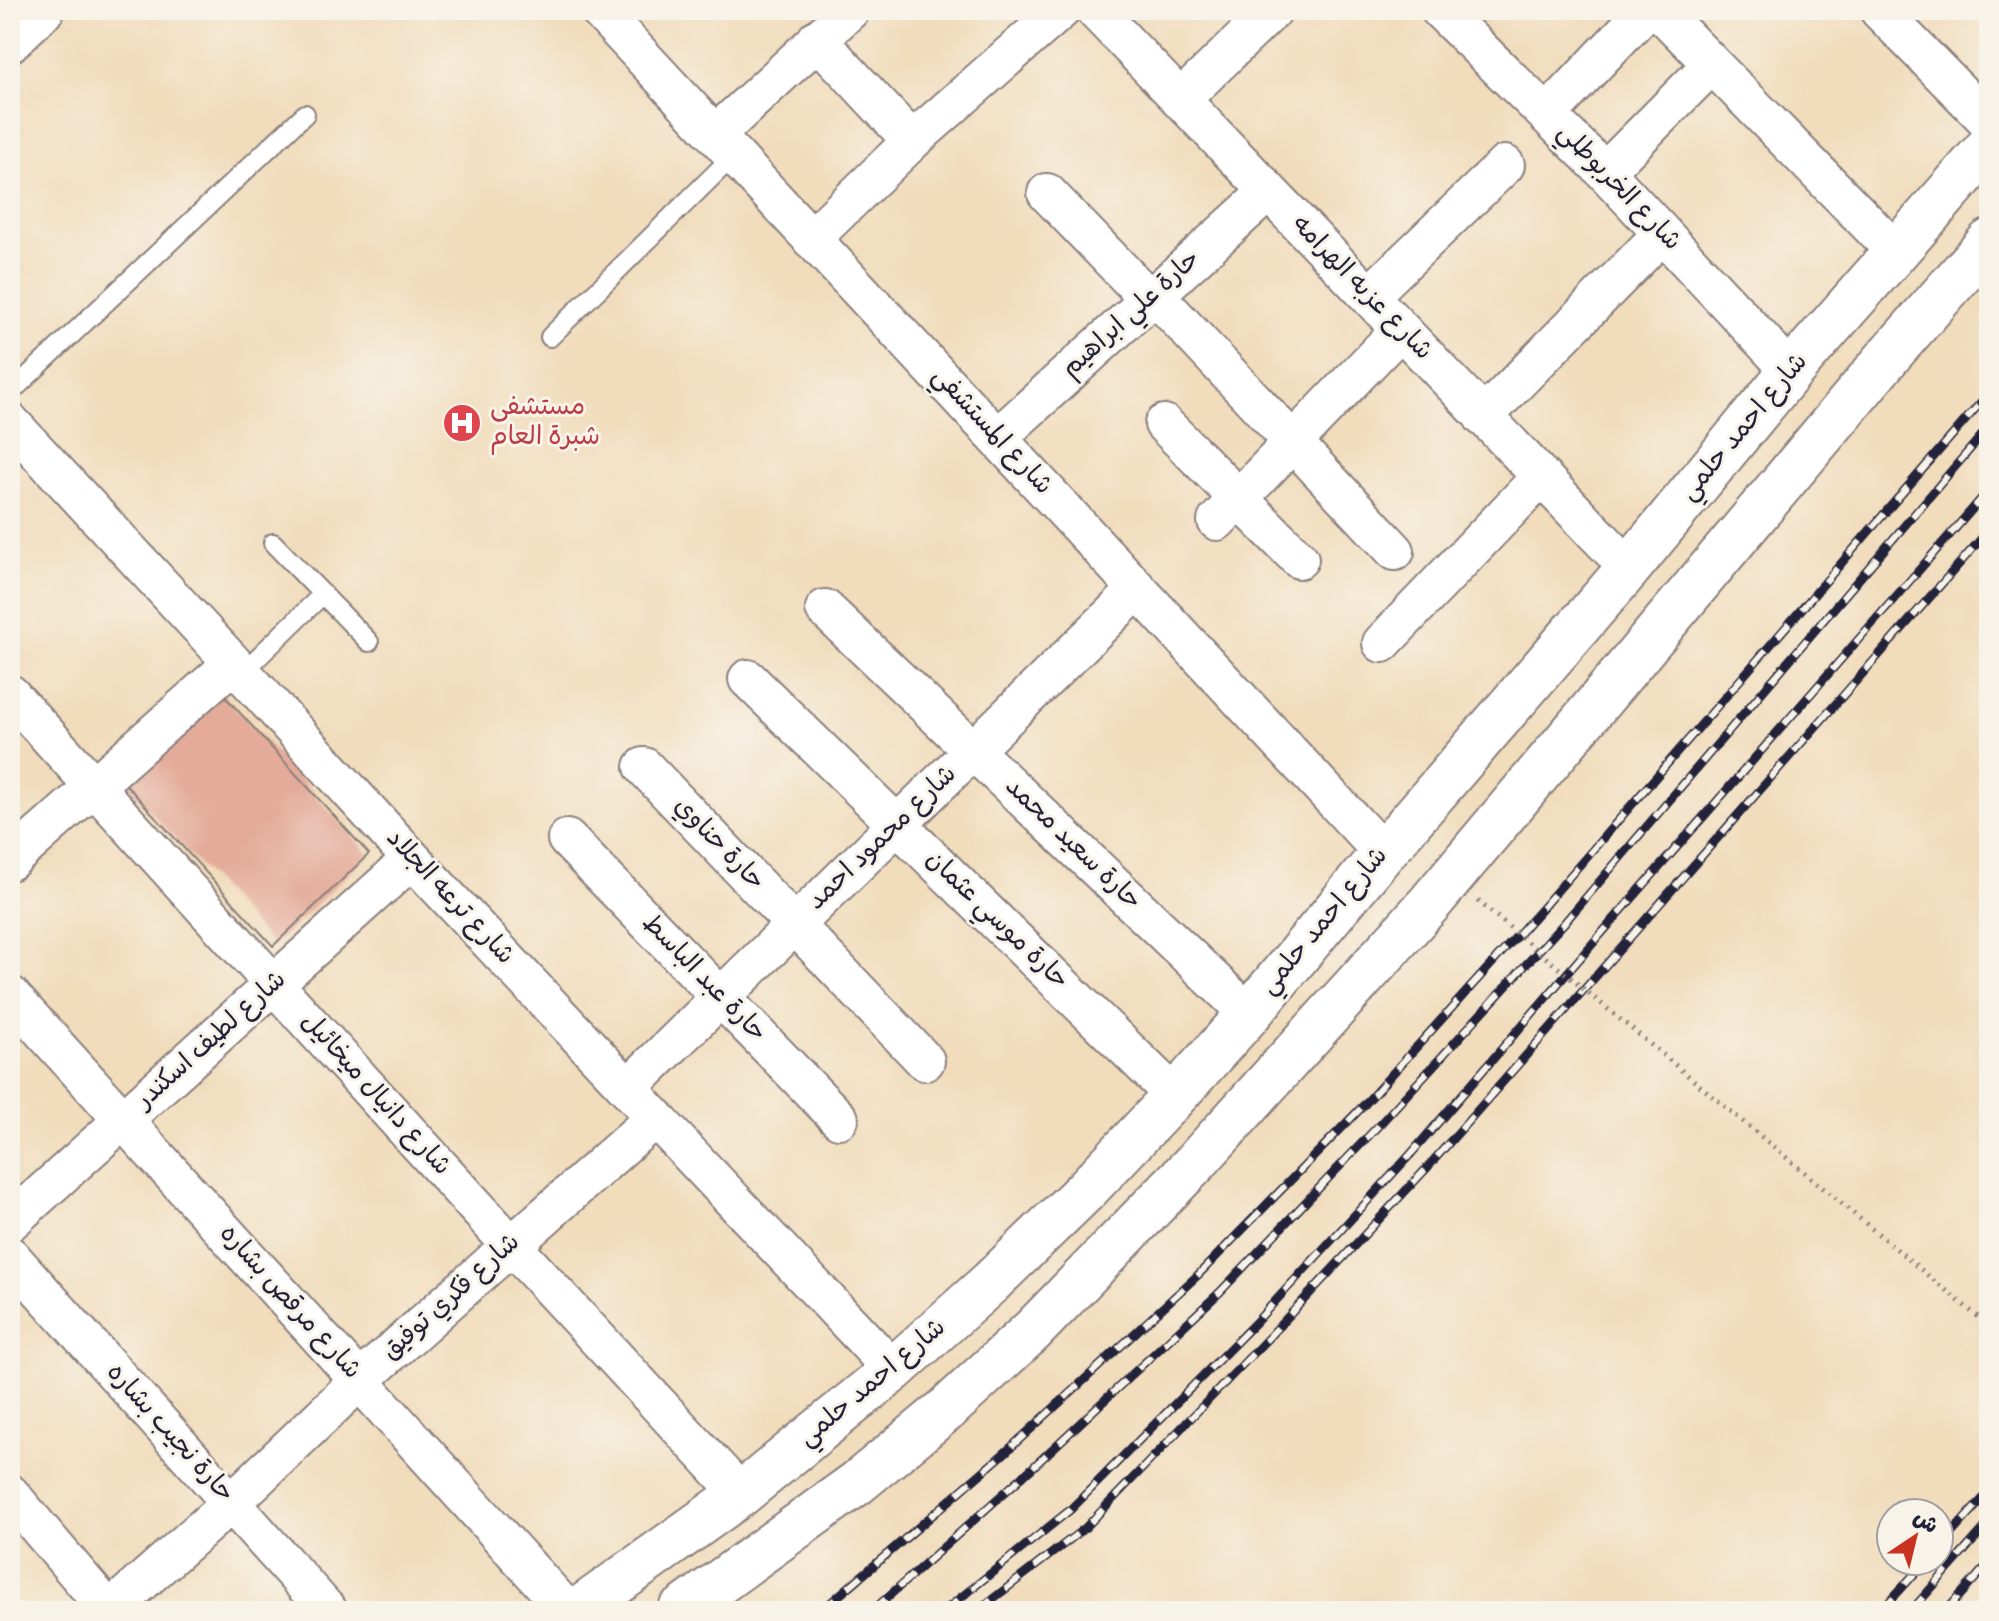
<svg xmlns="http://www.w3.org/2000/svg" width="1999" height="1621" font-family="Dekko,'Playpen Sans Arabic',sans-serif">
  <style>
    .building { fill: #e4ab9a }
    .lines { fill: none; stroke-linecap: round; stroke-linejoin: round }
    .service-casing { stroke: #8a7f7b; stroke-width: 22 }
    .minor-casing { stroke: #8a7f7b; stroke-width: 42 }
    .primary-casing { stroke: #8a7f7b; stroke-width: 48 }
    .service { stroke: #fff; stroke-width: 18 }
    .minor { stroke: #fff; stroke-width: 38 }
    .primary { stroke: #fff; stroke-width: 44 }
    .rail-casing { stroke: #22223b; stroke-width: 9 }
    .rail { stroke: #f7f3e8; stroke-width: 6; stroke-dasharray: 18; stroke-linecap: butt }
    .path-bridge { stroke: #8a7f7b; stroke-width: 5; stroke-dasharray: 2 6; stroke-linecap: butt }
    .labels { text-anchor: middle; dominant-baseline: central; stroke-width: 6; stroke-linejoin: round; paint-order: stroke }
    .street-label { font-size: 26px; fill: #22223b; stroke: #f7f3e8 }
    .health-label { font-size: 26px; fill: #be3a42; stroke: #f7f3e8; text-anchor: start }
  </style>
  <rect width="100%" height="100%" fill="#f7f3e8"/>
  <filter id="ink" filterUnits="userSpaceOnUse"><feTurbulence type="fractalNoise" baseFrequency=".0125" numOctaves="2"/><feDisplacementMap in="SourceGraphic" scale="16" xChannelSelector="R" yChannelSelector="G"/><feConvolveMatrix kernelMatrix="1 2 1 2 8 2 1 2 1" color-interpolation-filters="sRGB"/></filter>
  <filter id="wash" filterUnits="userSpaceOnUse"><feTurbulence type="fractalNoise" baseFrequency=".006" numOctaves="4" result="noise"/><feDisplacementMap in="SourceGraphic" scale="32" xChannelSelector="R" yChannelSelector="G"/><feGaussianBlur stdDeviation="1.8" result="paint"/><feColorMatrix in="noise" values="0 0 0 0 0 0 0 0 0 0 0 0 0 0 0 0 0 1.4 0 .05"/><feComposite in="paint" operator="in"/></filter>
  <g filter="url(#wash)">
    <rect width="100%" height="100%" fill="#f1dcbb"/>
    <g id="blocks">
      <path class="building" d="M219,690L369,854L273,946L120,778Z"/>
    </g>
  </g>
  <g filter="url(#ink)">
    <use href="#blocks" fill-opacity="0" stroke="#8a7f7b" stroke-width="2"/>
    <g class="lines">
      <g class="service-casing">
        <path id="service" d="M550,337L734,155
          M10,393L305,114
          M273,543L369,642
          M242,673L323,594"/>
      </g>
      <g class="minor-casing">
        <path id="minor" d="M599,10L1383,853
          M1095,10L1629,568
          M1440,10L1605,172L1791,371
          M1659,10L1895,251
          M1879,10L1989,122
          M817,39L912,141
          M10,43L45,10
          M1180,100L1273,10
          M1547,115L1646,10
          M715,135L850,10
          M1605,172L1711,65
          M1047,193L1150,300
          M811,239L912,141L1061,10
          M1155,295L1395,551
          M1369,296L1505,165
          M1483,417L1662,234
          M10,422L233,663L412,859L893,1370
          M1164,424L1299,559
          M997,438L1268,192
          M1217,521L1400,330
          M825,609L1249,1014
          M1382,643L1541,477
          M748,679L1175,1096
          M10,694L510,1244L741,1494
          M644,767L925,1061
          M567,839L839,1119
          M10,861L233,663
          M10,995L568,1611
          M628,1088L1137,590
          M10,1222L412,859
          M10,1256L328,1611
          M10,1494L109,1611
          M109,1611L231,1503L359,1381L656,1117"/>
      </g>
      <g class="primary-casing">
        <path id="primary" d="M577,1611L741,1494L893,1370L990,1283L1085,1191L1175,1096L1249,1014L1383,853L1629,568L1791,371L1989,146
          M680,1611L857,1483L947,1409L1033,1330L1195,1163L1430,903L1887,358L1989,242"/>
      </g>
      <use href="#service" class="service"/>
      <use href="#minor" class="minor"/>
      <use href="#primary" class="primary"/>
      <g class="rail-casing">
        <path id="rail" d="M1939,1547L1989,1492
          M821,1611L1007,1451L1198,1275L1365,1104L1543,907L1989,393
          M872,1611L1031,1469L1220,1292L1380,1124L1565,922L1989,427
          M944,1611L1070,1510L1257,1321L1410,1155L1594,942L1989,490
          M977,1611L1085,1528L1269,1337L1426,1169L1989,530
          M1881,1611L1926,1561
          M1911,1611L1989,1523
          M1946,1611L1989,1563
          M1979,1611L1989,1600"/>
      </g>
      <use href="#rail" class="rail"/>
      <path class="path-bridge" d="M1478,901L1989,1326"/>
    </g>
  </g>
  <defs>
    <g id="hospital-disc" transform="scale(2)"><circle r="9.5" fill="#e0444e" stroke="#f7f3e8"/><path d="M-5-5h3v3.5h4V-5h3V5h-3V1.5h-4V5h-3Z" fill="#fff"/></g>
  </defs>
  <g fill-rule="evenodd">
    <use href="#hospital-disc" x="462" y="423"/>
  </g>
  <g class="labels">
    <g class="street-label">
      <text transform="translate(1618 188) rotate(46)">شارع الخربوطلي</text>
      <text transform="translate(1361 289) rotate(46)">شارع عزبه الهرامه</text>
      <text transform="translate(1132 315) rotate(-42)">حارة علي ابراهيم</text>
      <text transform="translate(1745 428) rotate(-50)">شارع احمد حلمي</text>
      <text transform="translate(991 432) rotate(47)">شارع المستشفي</text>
      <text transform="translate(883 839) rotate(-44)">شارع محمود احمد</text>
      <text transform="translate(718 845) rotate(46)">حارة حناوي</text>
      <text transform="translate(1072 845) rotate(44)">حارة سعيد محمد</text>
      <text transform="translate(449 898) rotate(47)">شارع ترعه الجلاد</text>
      <text transform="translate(996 921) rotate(44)">حارة موسي عثمان</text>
      <text transform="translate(1325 922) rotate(-50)">شارع احمد حلمي</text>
      <text transform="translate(703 979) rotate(46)">حارة عبد الباسط</text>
      <text transform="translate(212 1041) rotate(-42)">شارع لطيف اسكندر</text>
      <text transform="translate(375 1095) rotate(48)">شارع دانيال ميخائيل</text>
      <text transform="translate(452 1298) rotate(-42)">شارع فكري توفيق</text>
      <text transform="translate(289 1303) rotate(48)">شارع مرقص بشاره</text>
      <text transform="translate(873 1384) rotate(-40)">شارع احمد حلمي</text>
      <text transform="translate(169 1434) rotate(48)">حارة نجيب بشاره</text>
    </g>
    <g class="health-label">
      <text x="490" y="408">مستشفى<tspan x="490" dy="30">شبرة العام</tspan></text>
    </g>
  </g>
  <rect width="1999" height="1621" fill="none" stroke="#f7f3e8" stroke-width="40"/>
  <g transform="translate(1915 1537) rotate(35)"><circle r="38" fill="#f7f3e8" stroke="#a29fa3" stroke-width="2"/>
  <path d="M0-6L14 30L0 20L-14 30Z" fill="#c8321e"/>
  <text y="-12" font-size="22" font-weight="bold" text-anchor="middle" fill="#22223b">ش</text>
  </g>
</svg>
